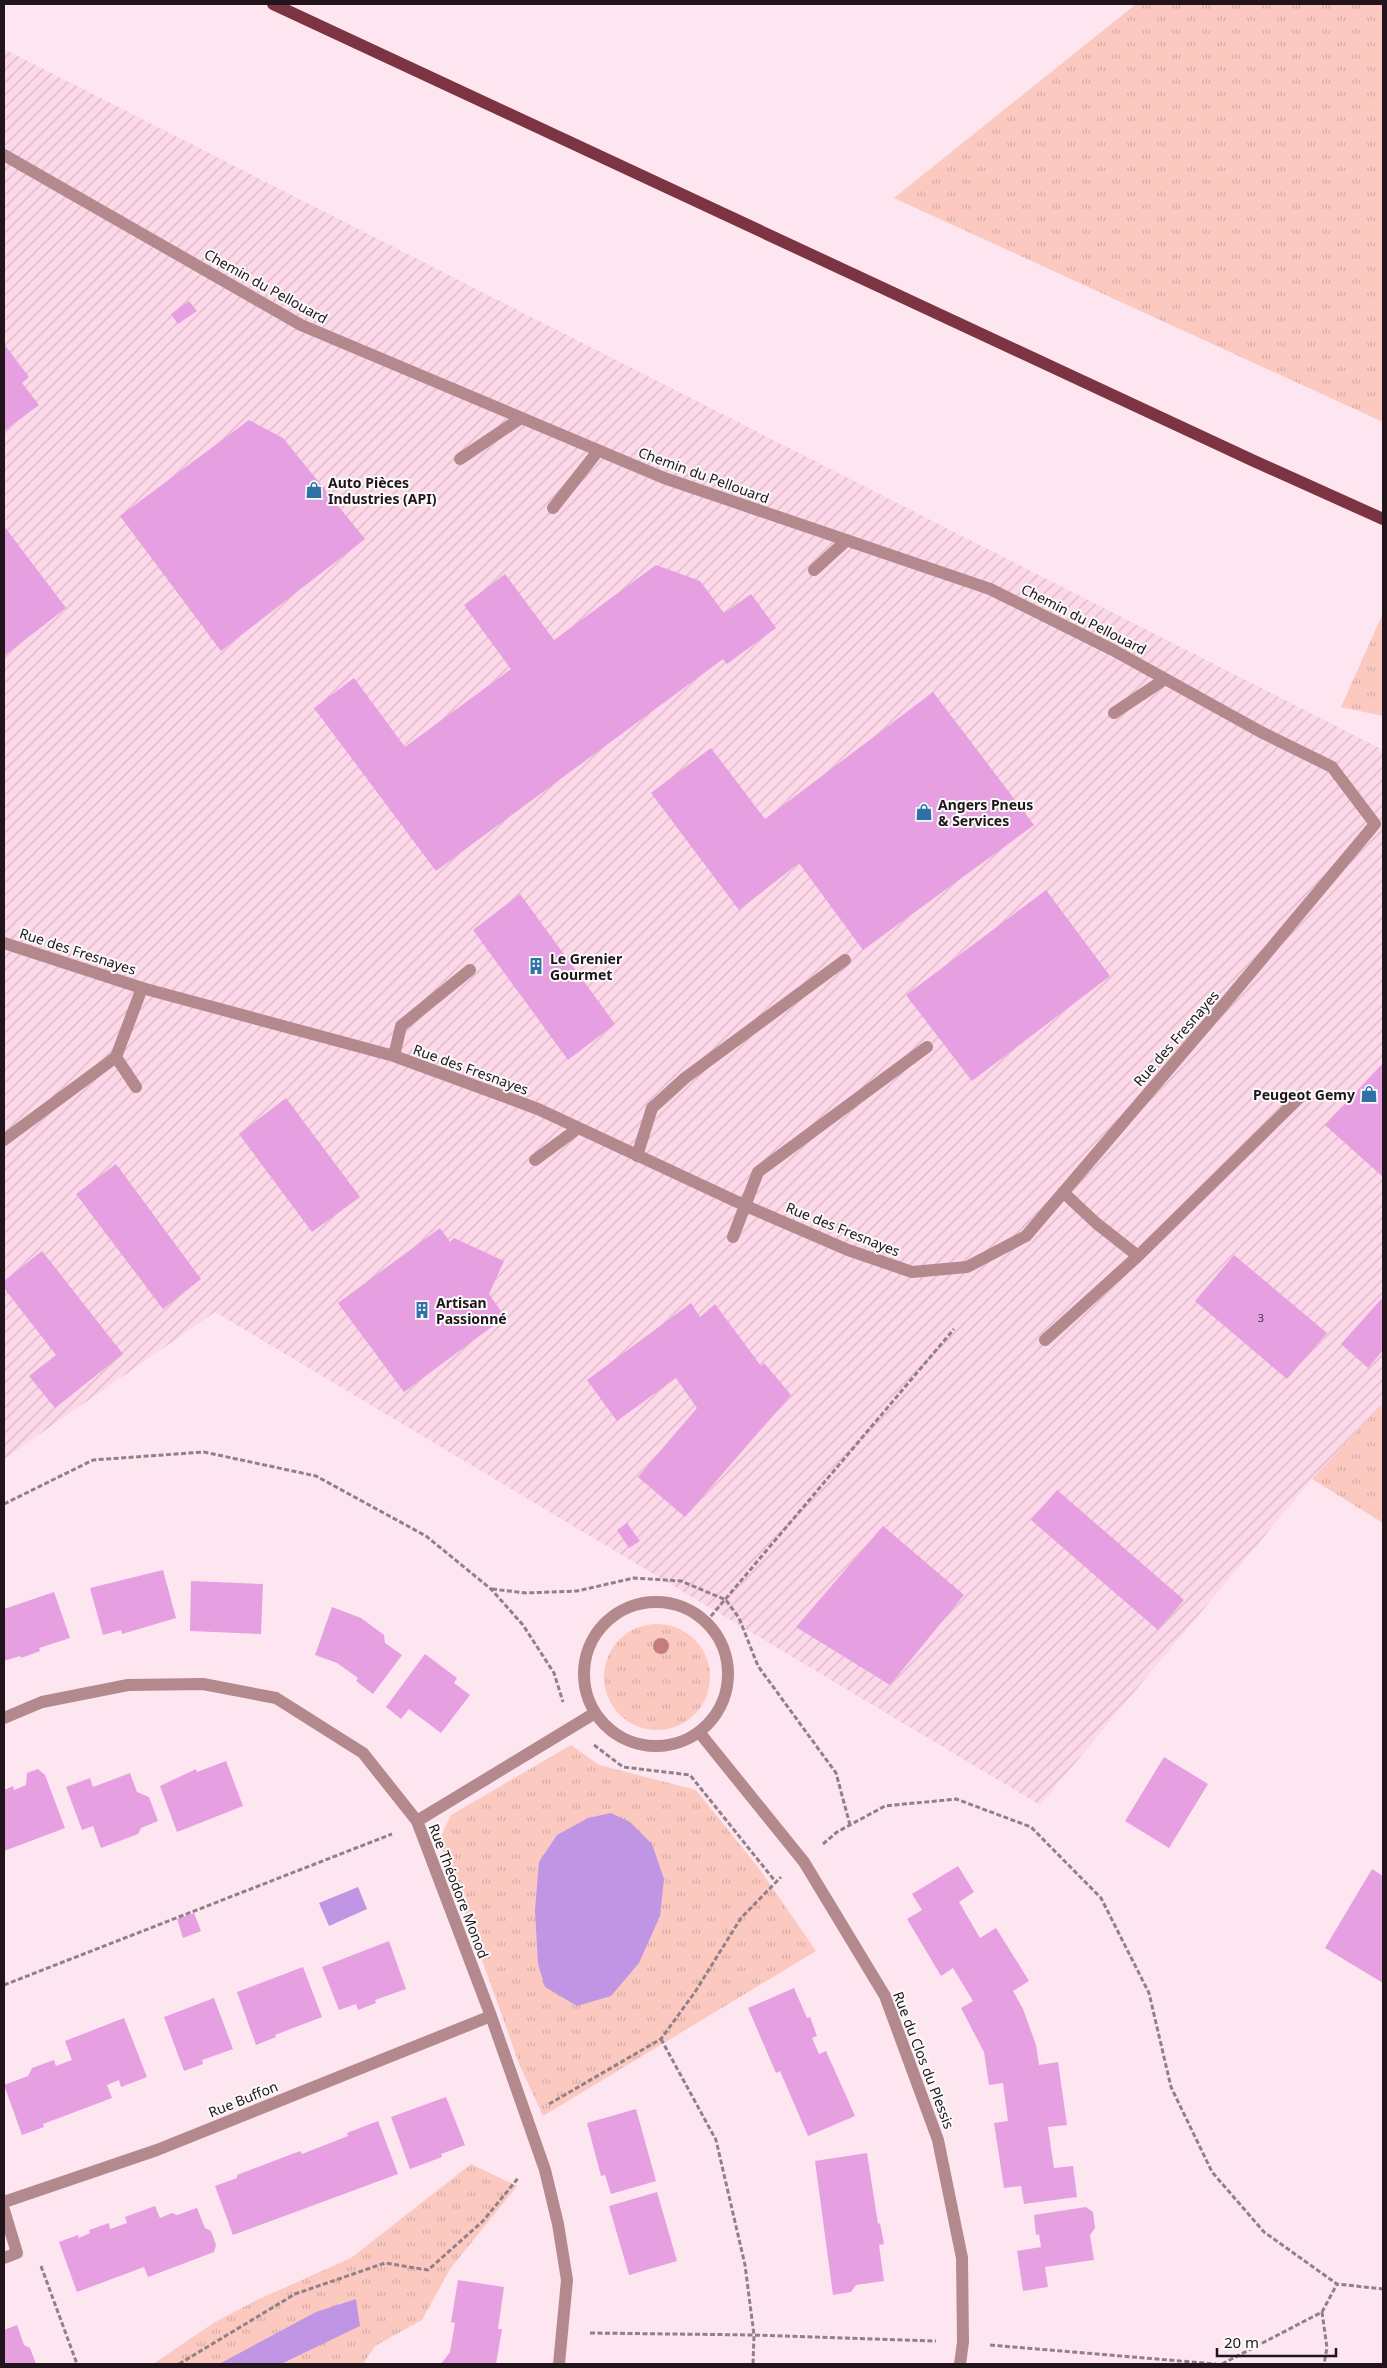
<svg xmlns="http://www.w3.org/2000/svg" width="1387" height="2368" font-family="'Noto Sans',sans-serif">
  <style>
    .industrial { fill: url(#industrial-furrows) }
    .grass { fill: url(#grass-tufts) }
    .water { fill: #c095e4 }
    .building { fill: #e69fe1 }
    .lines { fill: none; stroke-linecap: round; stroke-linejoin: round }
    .path { stroke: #928088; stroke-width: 3; stroke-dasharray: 5 2.5; stroke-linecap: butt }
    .minor { stroke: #b4898e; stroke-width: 12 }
    .major { stroke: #7c3443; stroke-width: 12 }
    .tree { fill: #c57d7b }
    .labels { text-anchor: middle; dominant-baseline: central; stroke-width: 4; stroke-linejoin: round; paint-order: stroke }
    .number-label { font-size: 11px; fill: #52374c }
    .street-label { font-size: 14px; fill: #21141a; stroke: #fafafa }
    .poi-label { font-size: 14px; font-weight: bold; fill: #21141a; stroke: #fafafa; text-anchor: start }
  </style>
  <defs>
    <pattern id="industrial-furrows" width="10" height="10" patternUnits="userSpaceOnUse" patternTransform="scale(1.25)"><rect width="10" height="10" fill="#fcd8e8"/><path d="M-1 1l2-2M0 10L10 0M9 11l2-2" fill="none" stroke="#d8b8c6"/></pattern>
    <pattern id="grass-tufts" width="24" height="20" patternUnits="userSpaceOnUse" patternTransform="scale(1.25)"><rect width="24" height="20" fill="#fbc9c0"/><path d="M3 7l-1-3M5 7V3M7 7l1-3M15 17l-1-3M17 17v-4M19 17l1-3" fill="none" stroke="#d7aca4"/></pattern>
  </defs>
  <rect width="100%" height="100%" fill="#fde6f0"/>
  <path class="industrial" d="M4,49L1383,750V1404L1312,1479L1040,1805L215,1312L4,1459Z"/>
  <path class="grass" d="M1136,4H1383V422L894,198Z
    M1383,613V716L1341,707Z
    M1383,1404V1523L1312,1479Z
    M604 1677a53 53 0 1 1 106 0a53 53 0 1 1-106 0Z
    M571,1745L599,1765L696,1790L761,1871L816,1951L543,2116L520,2066L439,1840L451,1815Z
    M471,2164L517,2186L450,2269L422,2320L375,2346L363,2364H153L215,2322L257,2300L351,2258Z"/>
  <path class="water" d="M611,1813L630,1822L652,1844L664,1879L660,1916L639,1963L611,1996L577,2006L545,1987L538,1964L535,1910L539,1862L557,1835L588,1818Z
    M358,1887L367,1909L329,1926L319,1903Z
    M356,2299L360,2326L281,2364H219L316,2312Z"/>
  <path class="building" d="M189,301L197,311L178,324L171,314Z
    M4,344L29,377L22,383L39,405L4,431Z
    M249,420L283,438L365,539L221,651L120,516Z
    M4,526L66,608L4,656Z
    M656,565L700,581L724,613L751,594L776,628L727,664L723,659L436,871L314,708L354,678L405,747L511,669L464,605L505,574L554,640Z
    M933,692L1034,825L863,950L799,863L739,910L651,793L711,748L765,819Z
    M1046,890L1110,976L972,1081L906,995Z
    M520,894L615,1024L568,1060L473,930Z
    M1383,1063V1177L1325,1125Z
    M286,1098L360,1197L312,1232L239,1134Z
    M116,1164L201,1279L163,1309L76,1194Z
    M440,1228L450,1242L454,1238L504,1261L489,1294L505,1317L404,1392L338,1303Z
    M42,1251L123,1354L55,1408L29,1376L56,1355L4,1288V1281Z
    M1234,1255L1327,1333L1287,1379L1195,1301Z
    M1383,1297V1350L1368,1368L1341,1344Z
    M691,1303L700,1317L715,1304L761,1366L764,1363L791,1395L685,1517L638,1477L697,1408L676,1378L617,1421L587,1380Z
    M1057,1490L1184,1600L1158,1630L1031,1520Z
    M627,1523L640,1541L629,1548L617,1530Z
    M883,1526L964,1595L890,1685L796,1627Z
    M163,1570L176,1618L122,1634L121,1630L103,1635L90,1588Z
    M191,1581L263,1584L261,1634L190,1631Z
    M54,1592L70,1638L39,1648L40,1651L21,1658L20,1656L4,1661V1609Z
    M332,1607L361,1618L384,1635L385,1643L402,1655L373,1694L356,1681L358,1678L337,1663L315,1655Z
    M425,1654L457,1678L454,1683L470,1695L441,1733L409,1709L401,1719L386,1707Z
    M1164,1757L1208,1784L1169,1848L1125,1821Z
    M226,1761L243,1806L177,1832L160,1786L196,1769L197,1772Z
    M38,1769L45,1775L65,1828L4,1851V1790L13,1786L14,1790L26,1785L27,1773Z
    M130,1773L137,1792L149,1797L158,1821L141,1828L138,1834L101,1848L93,1826L82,1830L66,1787L90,1778L93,1787Z
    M958,1866L974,1892L959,1902L980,1938L996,1928L1029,1981L1013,1991L1023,2009L1036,2045L1039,2065L1058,2062L1067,2125L1048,2127L1051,2148L1054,2168L1073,2166L1077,2197L1024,2204L1021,2186L1004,2188L994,2123L1008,2121L1003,2083L989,2085L984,2052L961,2008L973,2001L953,1968L941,1976L907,1919L922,1910L912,1894Z
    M1372,1869L1383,1876V1983L1325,1948Z
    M194,1913L201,1931L183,1938L177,1919Z
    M389,1941L406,1989L375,2000L376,2003L358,2010L356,2004L339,2010L322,1967Z
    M303,1967L322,2017L275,2035L276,2037L256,2045L237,1992Z
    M794,1988L807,2018L810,2017L817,2036L812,2038L819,2054L826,2051L855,2116L808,2136L780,2071L776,2073L748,2008Z
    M214,1998L233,2049L202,2060L203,2064L184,2071L164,2017Z
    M124,2018L147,2077L121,2087L119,2080L107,2085L112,2098L43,2124L44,2127L22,2135L4,2085L28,2076L32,2068L54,2060L56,2066L72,2060L65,2041Z
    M446,2097L465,2145L441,2154L442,2157L410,2169L391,2117Z
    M636,2109L656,2181L611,2194L605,2175L601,2176L587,2123Z
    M378,2121L398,2174L233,2235L215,2186L237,2178V2175L300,2151L302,2154L348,2136L347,2133Z
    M867,2153L878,2224L880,2223L884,2244L879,2245L884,2281L856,2285L851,2292L833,2295L815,2161Z
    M657,2192L677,2261L629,2275L609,2206Z
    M155,2206L160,2218L172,2213L177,2215L197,2208L205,2228L211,2231L216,2245L214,2252L148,2277L144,2267L77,2292L59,2242L78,2235L79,2238L90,2233L89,2230L109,2223L110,2229L127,2223L125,2217Z
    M1086,2207L1093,2212L1095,2228L1090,2235L1094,2260L1045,2267L1048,2287L1023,2291L1017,2251L1041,2247L1039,2234L1036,2235L1034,2215Z
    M458,2280L504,2287L498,2329H502L496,2364H441L450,2352L455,2323L451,2322Z
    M17,2325L24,2345L30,2348L36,2364H4V2330Z"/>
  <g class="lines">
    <path class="path" d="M4,1504L93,1460L204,1452L316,1476L426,1536L491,1589L523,1625L554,1673L563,1702
      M492,1589L526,1593L577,1591L634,1578L681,1581L726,1600L739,1618L758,1666L836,1773L850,1825
      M706,1622L954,1329
      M594,1745L623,1767L690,1775L775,1881
      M823,1844L837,1832L885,1806L956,1799L1031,1827L1101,1898L1149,1993L1171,2087L1212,2172L1264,2232L1337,2284L1383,2289
      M4,1985L392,1834
      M661,2039L716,2140L745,2265L754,2335L753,2364
      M549,2104L661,2039L695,1992L741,1918L781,1877
      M41,2266L77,2364
      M1322,2312L1327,2348L1324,2364
      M590,2333L754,2335L936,2341
      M990,2345L1216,2364
      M179,2364L295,2294L385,2263L428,2270L483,2221L519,2177
      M1222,2364L1322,2312L1337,2284"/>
    <path class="minor" d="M4,155L301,325L664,478L990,589L1113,650L1261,732L1332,767L1375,824
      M460,459L521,418
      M553,508L598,451
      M814,570L847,540
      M1114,713L1165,679
      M4,943L142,988L394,1056L538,1109L746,1206L848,1250L912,1272L967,1267L1026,1236L1221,1008L1375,824
      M394,1056L401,1026L470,970
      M116,1057L136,1087
      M4,1140L116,1057L142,988
      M637,1156L652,1108L685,1078L845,960
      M535,1160L577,1129
      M1063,1192L1096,1223L1138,1256L1300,1097
      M733,1237L758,1172L927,1047
      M1045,1340L1138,1256
      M584 1674a72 72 0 1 1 144 0a72 72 0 1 1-144 0Z
      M4,1718L42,1702L128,1685L203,1684L276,1698L363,1753L417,1821L491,2016L545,2170L558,2224L567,2280L559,2364
      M699,1732L804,1862L885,1996L938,2140L962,2258L963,2342L960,2364
      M417,1821L595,1713
      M4,2202L157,2150L491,2016
      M4,2210L17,2253L4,2258"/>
    <path class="major" d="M273,4L1254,461L1383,519"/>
  </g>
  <circle class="tree" cx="661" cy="1646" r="8"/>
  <defs>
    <g id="shop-bare" transform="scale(1.35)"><path d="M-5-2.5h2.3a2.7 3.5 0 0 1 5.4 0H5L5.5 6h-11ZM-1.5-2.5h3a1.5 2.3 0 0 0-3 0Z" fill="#2f70a6" stroke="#fafafa" stroke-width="2.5" paint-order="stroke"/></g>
    <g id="building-bare" transform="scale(1.35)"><path d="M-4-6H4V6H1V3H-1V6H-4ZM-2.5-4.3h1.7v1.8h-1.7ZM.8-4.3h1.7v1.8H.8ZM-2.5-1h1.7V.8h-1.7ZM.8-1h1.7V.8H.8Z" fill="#2f70a6" stroke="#fafafa" stroke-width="2.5" paint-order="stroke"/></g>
  </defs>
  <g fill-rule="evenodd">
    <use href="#shop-bare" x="314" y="490"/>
    <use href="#shop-bare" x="924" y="812"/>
    <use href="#building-bare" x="536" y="966"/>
    <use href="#shop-bare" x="1369" y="1094"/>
    <use href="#building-bare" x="422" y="1310"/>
  </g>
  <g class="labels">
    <g class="number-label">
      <text x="1261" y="1317">3</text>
    </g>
    <g class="street-label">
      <text transform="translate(266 286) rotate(29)">Chemin du Pellouard</text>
      <text transform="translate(704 475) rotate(20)">Chemin du Pellouard</text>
      <text transform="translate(1084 619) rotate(27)">Chemin du Pellouard</text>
      <text transform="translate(78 951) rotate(18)">Rue des Fresnayes</text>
      <text transform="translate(1176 1038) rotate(-49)">Rue des Fresnayes</text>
      <text transform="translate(471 1069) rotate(20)">Rue des Fresnayes</text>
      <text transform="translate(843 1229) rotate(22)">Rue des Fresnayes</text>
      <text transform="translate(459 1891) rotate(69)">Rue Théodore Monod</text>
      <text transform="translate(924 2060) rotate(69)">Rue du Clos du Plessis</text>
      <text transform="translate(243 2099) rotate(-22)">Rue Buffon</text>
    </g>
    <g class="poi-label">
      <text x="328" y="482">Auto Pièces<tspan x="328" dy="16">Industries (API)</tspan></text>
      <text x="938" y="804">Angers Pneus<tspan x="938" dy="16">&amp; Services</tspan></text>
      <text x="550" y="958">Le Grenier<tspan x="550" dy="16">Gourmet</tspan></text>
      <text x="1355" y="1094" text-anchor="end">Peugeot Gemy</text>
      <text x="436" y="1302">Artisan<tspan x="436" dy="16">Passionné</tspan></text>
    </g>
  </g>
  <rect width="1387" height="2368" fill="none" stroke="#21141a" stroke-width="10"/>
  <path d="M1217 2348v8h119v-8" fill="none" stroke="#21141a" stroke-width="2.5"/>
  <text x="1224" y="2348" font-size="15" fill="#21141a" stroke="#fafafa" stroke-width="4" paint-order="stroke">20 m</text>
</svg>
